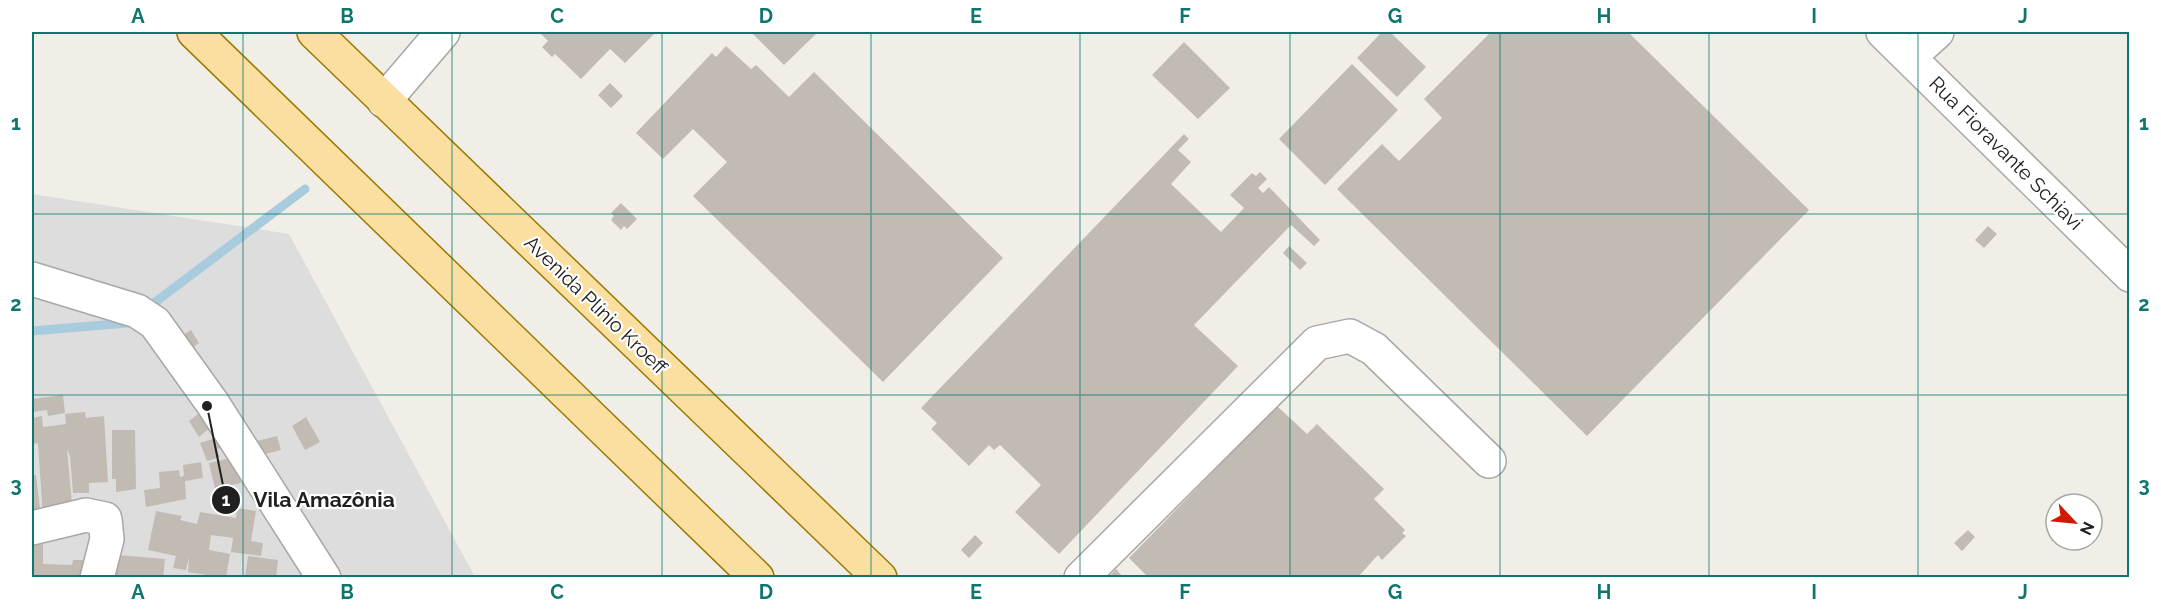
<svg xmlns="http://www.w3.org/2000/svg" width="2161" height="609" font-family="Raleway,sans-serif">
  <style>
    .residential { fill: #dedddd }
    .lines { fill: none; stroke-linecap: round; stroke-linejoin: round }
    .stream { stroke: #a8cbde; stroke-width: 9 }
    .building { fill: #c1bbb3 }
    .minor-casing { stroke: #a7a7a7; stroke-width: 36 }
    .major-casing { stroke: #9b7a01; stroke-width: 36 }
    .minor { stroke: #fff; stroke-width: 33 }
    .major { stroke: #fbdfa1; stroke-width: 33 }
    .grid { fill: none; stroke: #0f766e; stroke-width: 1.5; stroke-opacity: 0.55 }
    .labels { text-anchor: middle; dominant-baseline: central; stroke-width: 4.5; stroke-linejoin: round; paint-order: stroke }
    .street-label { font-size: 20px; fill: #202020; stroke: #fff }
    .leader { fill: none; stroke: #202020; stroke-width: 2 }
    .callout-dot { fill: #202020; stroke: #fff; stroke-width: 2 }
    .mark-label { font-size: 18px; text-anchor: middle; font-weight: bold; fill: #fff }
    .callout-label { font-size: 21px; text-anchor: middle; font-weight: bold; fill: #202020; stroke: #fff; stroke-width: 4.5; stroke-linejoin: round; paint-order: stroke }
    .neatline { fill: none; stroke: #0f766e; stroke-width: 2 }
    .grid-label { font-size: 20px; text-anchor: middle; font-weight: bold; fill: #0f766e }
  </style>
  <rect width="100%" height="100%" fill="#f1eee7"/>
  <path class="residential" d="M32,194L289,234L475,577H32Z"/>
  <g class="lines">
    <path class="stream" d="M146,309L305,189
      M32,331L127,323L132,319"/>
  </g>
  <path class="building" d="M539,32H656L625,63L610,49L581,79L555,54L552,57L542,47L548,41Z
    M751,32H818L784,65Z
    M1382,32H1390L1426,67L1397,97L1357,58Z
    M1491,32H1628L1809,210L1587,436L1337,189L1382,144L1399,161L1442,118L1424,99Z
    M1184,42L1230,88L1198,119L1152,75Z
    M726,46L751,69L756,65L789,97L814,72L1003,258L883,382L693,196L727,162L693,129L663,159L636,133L712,53L716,57Z
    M1352,64L1398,110L1325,185L1279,139Z
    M610,83L623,96L611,108L598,95Z
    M1184,134L1189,139L1178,150L1191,162L1171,184L1221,232L1244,208L1230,195L1252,173L1256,176L1260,172L1267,179L1258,188L1263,193L1269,187L1320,240L1314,246L1291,225L1194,325L1238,366L1059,554L1015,512L1041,485L1000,445L994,450L989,445L969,466L931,429L937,423L921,408Z
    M621,203L637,219L627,229L624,226L621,230L611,220L614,216L611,213Z
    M1988,226L1997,234L1984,248L1975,240Z
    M1289,246L1307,263L1300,270L1283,253Z
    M191,330L199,343L186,352L177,339Z
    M63,395L65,413L48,416L47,410L32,412V399Z
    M1277,406L1307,434L1317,424L1384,489L1374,499L1405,530L1402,533L1406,536L1382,560L1378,555L1357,578H1149L1129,558Z
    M203,410L213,425L199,437L189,421Z
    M85,412L86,418L104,416L108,482L89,483V493H73L70,456L67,449L72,504L43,517L38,443L32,444V418L42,416L43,427L66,424L65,414Z
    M306,417L320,442L305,450L292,426Z
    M112,430H135L136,489L116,492V479H112Z
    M222,436L225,447L217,449L220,457L207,461L200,443Z
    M277,436L281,450L261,455L257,441Z
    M234,457L241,483L215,489L209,463Z
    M201,462L203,478L185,481L186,499L146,507L144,490L160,488L159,472L179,470L180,477L184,476L183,465Z
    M36,475L40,508L32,510V476Z
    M237,508L256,511L251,541L263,543L261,556L231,552L233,538L211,535L209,550L230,554L226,578L188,572L189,557L186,570L173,568L176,556L148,550L156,511L182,516L180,520L197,524L200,512L236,518Z
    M1968,530L1975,537L1962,551L1954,543Z
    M975,535L983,543L969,558L961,550Z
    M43,544V564L72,565L73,560H87L86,578H32V546Z
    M117,555L165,559L163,578L115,576Z
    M248,556L278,560L276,578H245Z
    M1116,569L1124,578H1108Z"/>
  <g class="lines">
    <g class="minor-casing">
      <path id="minor" d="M1883,32L2130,275
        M1909,57L1937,32
        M384,101L443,32
        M32,279L137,311L155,323L213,404L324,578
        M32,528L86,515L105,519L107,539L97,578
        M1081,578L1317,343L1350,336L1374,349L1489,461"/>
    </g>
    <g class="major-casing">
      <path id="major" d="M194,32L757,578
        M314,32L880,578"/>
    </g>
    <use href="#minor" class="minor"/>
    <use href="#major" class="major"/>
  </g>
  <path class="grid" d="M243,32V578M452,32V578M662,32V578M871,32V578M1080,32V578M1290,32V578M1500,32V578M1709,32V578M1918,32V578M32,214H2130M32,395H2130"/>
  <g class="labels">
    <g class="street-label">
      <text transform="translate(2006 153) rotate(45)">Rua Fioravante Schiavi</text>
      <text transform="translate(596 305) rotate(44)">Avenida Plínio Kroeff</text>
    </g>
  </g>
  <path class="leader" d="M207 406L226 500"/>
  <g class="callout-dot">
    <circle cx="207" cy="406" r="6"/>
    <circle cx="226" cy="500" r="15"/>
  </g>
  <g class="mark-label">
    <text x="226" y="506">1</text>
  </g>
  <g class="callout-label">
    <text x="324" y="507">Vila Amazônia</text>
  </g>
  <rect width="2161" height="609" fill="none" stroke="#ffffff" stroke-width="66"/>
  <g transform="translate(2074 522) rotate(116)"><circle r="28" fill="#ffffff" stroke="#a6a6a6" stroke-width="1.5"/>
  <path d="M0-4.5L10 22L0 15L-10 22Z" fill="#cf1a01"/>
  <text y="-9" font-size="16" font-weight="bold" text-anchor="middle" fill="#202020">N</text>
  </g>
  <rect x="33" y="33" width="2095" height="543" class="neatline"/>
  <g class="grid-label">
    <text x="138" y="23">A</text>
    <text x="347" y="23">B</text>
    <text x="557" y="23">C</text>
    <text x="766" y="23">D</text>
    <text x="976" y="23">E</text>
    <text x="1185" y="23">F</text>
    <text x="1395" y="23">G</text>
    <text x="1604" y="23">H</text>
    <text x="1814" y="23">I</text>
    <text x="2023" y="23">J</text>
    <text x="16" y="130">1</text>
    <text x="2144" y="130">1</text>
    <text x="16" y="311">2</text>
    <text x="2144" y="311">2</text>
    <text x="16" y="492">3</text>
    <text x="2144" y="492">3</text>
    <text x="138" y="599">A</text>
    <text x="347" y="599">B</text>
    <text x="557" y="599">C</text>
    <text x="766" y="599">D</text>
    <text x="976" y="599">E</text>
    <text x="1185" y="599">F</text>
    <text x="1395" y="599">G</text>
    <text x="1604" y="599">H</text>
    <text x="1814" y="599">I</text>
    <text x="2023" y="599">J</text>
  </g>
</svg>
